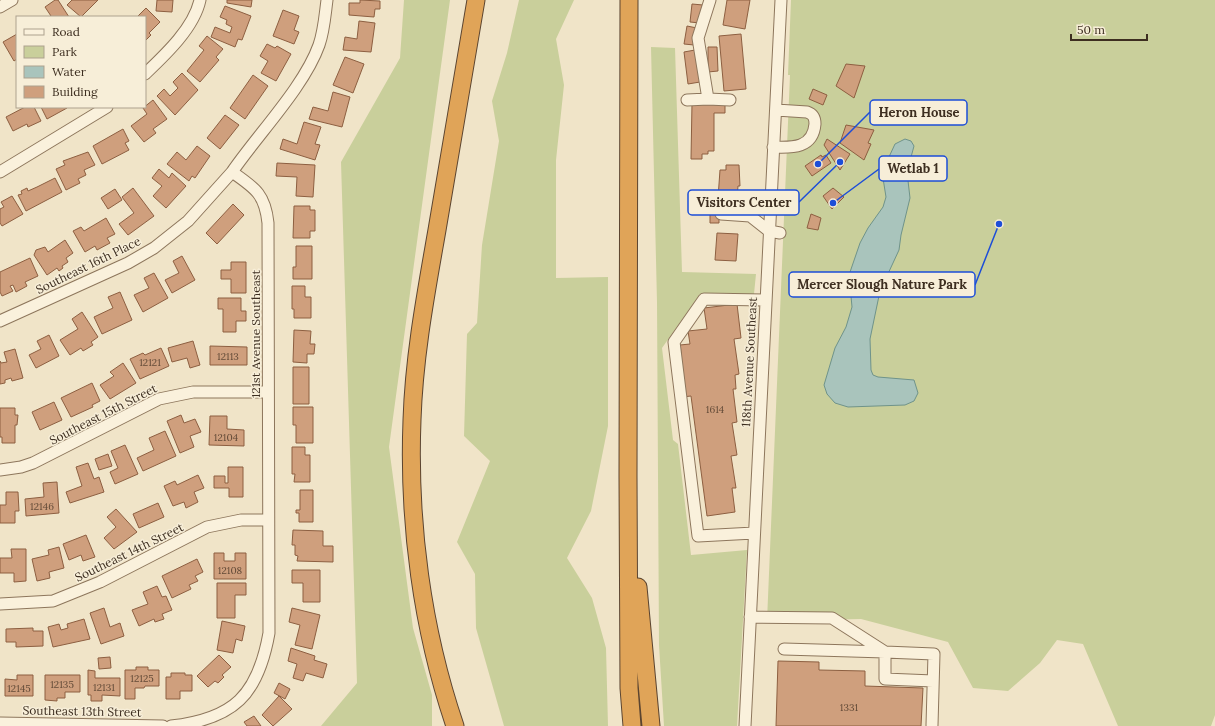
<svg xmlns="http://www.w3.org/2000/svg" width="1215" height="726" font-family="Lora,serif">
  <style>
    .green { fill: #c9cf9b }
    .water { fill: #a9c4bc; stroke: #6f938a }
    .building { fill: #cf9f7d; stroke: #8d5f41 }
    .lines { fill: none; stroke-linecap: round; stroke-linejoin: round }
    .minor-casing { stroke: #8d765c; stroke-width: 13 }
    .highway-casing { stroke: #5b4430; stroke-width: 19 }
    .minor { stroke: #faf1dc; stroke-width: 11 }
    .highway { stroke: #e0a458; stroke-width: 17 }
    .labels { text-anchor: middle; dominant-baseline: central; stroke-width: 3; stroke-linejoin: round; paint-order: stroke }
    .number-label { font-size: 10px; fill: #624a37 }
    .street-label { font-size: 12px; fill: #3d2e20; stroke: #f7eed8 }
    .leader { fill: none; stroke: #1d4ed8; stroke-width: 1.5 }
    .callout-dot { fill: #1d4ed8; stroke: #f7eed8; stroke-width: 1.5 }
    .callout { fill: #f7eed8; stroke: #1d4ed8; stroke-width: 1.5 }
    .callout-label { font-size: 13px; text-anchor: middle; font-weight: bold; fill: #3d2e20 }
  </style>
  <rect width="100%" height="100%" fill="#f0e4c8"/>
  <path class="green" d="M404,0H450L389,447L413,628L432,695V726H321L357,683L341,162L400,58Z
    M519,0H574L556,39L564,85L556,160V278L608,277V426L591,511L567,558L592,598L606,648L608,726H504L476,628L475,574L457,542L490,461L464,436L467,334L477,323L482,245L499,141L492,101L507,53Z
    M791,0H1215V715L1211,726H1118L1083,644L1057,640L1040,663L1008,691L973,688L948,642L861,619L767,621L790,75H788Z
    M651,47L675,48L682,272L756,274L754,294H700L662,348L673,440L678,444L691,555L747,550L737,726H664L659,645L657,302Z"/>
  <path class="water" d="M905,139L911,141L914,146L907,172L910,198L901,235L899,250L880,291L870,339L871,370L873,375L878,377L914,380L918,393L914,401L905,405L848,407L835,403L827,394L824,385L835,348L846,327L852,307L849,275L860,243L868,228L883,207L886,197L882,172L895,144Z"/>
  <path class="building" d="M55,0H58L69,17H49L51,16L45,7Z
    M72,0H98L81,17L67,5Z
    M157,0H173L172,12L156,11Z
    M227,0H252L251,7L227,3Z
    M360,0L380,1V9H375L374,17L349,15V3H360Z
    M727,0H750L745,29L723,25Z
    M692,4L703,5L700,23L690,22Z
    M225,6L251,16L242,40L238,39L235,47L211,37L215,27L230,33L232,27L226,24L227,20L220,17Z
    M146,8L160,22L149,33L151,35L145,41V17H137Z
    M283,10L299,16L294,30L299,32L294,44L273,36Z
    M359,21L375,23L371,52L343,50L345,37L357,39Z
    M687,26L697,28L694,45L684,44Z
    M17,34V59L14,61L3,42Z
    M741,34L746,89L724,91L719,36Z
    M207,36L223,49L216,57L219,60L200,82L187,71L204,50L199,46Z
    M267,44L275,48L277,46L291,54L276,81L261,73L268,61L260,56Z
    M708,47H717L718,71L708,72Z
    M695,50L700,82L688,84L684,52Z
    M345,57L364,64L353,93L333,85Z
    M846,64L865,66L854,98L836,86Z
    M182,73L198,90L175,115L157,96L164,89L170,96L178,88L173,82Z
    M253,75L268,86L245,119L230,108Z
    M813,89L827,95L823,105L809,99Z
    M333,92L350,97L342,127L309,119L313,107L328,111Z
    M153,100L167,119L153,129L156,133L144,142L131,126L147,114L143,108Z
    M692,103L725,104V113H714V151H708V154H702V159H691Z
    M25,107H34L41,121L28,127L27,124L13,131L6,117Z
    M41,107H66L67,108L47,119Z
    M225,115L239,125L220,149L207,138Z
    M304,122L321,127L315,144L320,145L315,160L280,149L283,139L297,144Z
    M846,125L874,130L868,143L871,144L864,160L840,143Z
    M123,129L129,141L125,143L129,150L102,164L93,146Z
    M827,139L850,154L840,170L824,145Z
    M197,146L210,156L195,178L192,176L189,181L167,164L177,152L186,160Z
    M88,152L95,165L84,170L86,175L78,179L80,183L66,190L56,169L65,165L63,161Z
    M821,155L822,157L826,155L831,163L812,176L805,166Z
    M277,163L315,165L313,197L296,196L297,177L276,176Z
    M726,165H739L740,186H738L737,199L718,198L720,170H726Z
    M159,169L169,178L172,173L186,186L166,208L153,196L162,186L152,178Z
    M55,178L62,192L26,211L18,195L22,194L21,191L27,188L28,191L37,187Z
    M133,188L154,216L128,235L119,224L134,213L122,197Z
    M833,188L844,197L832,209L823,196Z
    M115,189L122,200L108,209L101,198Z
    M12,196L23,214L2,226L0,223V209L4,207L1,202Z
    M710,200H719V223H710Z
    M233,204L244,215L217,244L206,233Z
    M294,206H310V210H315V231H310V238H293Z
    M811,214L821,218L818,230L807,228Z
    M106,218L115,234L107,238L110,243L97,250L95,246L85,252L73,231L81,227L84,231Z
    M717,233L738,234L736,261L715,260Z
    M65,240L73,253L66,258L68,262L62,266L63,268L59,271L57,268L47,275L34,255L36,250L45,247L48,252Z
    M296,246H312V279H293V267H296Z
    M182,256L195,280L172,293L165,280L179,273L173,261Z
    M30,258L38,276L25,282L27,286L16,292L13,285L10,286L13,291L2,296L0,292V272Z
    M231,262H246V293H231V279H221V270H231Z
    M154,273L168,298L143,312L134,295L149,288L144,278Z
    M292,286H305V297H311V318H294V309H292Z
    M120,292L132,320L102,334L94,317L113,308L108,297Z
    M218,298H241V311H246V321H236V332H223V309H218Z
    M737,304L741,338L734,339L739,374L735,375L736,389H733L737,422L732,423L737,455L731,456L736,488H732L735,512L707,516L691,396L682,397L677,354L681,353L680,345L690,344L688,331L707,329L704,308Z
    M82,312L98,337L91,342L93,345L83,351L81,348L70,355L60,340L78,329L72,319Z
    M294,330L311,331L310,344H315L314,354H307V363L293,362Z
    M49,335L59,356L36,368L29,355L41,349L37,341Z
    M193,341L200,365L190,368L187,358L172,362L168,348Z
    M210,346L247,347V365H210Z
    M161,348L169,366L140,379L130,359L143,353L145,355Z
    M15,349L23,378L12,381L11,378L5,380V383L0,384V361L1,363L7,362L4,352Z
    M123,363L136,383L110,399L100,385L114,376L110,372Z
    M293,367H309V404H293Z
    M92,383L100,401L92,405L93,407L71,417L61,398Z
    M54,402L62,420L40,430L32,412Z
    M293,407H313V443H296V425H293Z
    M0,408H15V415H18L17,425H15V443H2V437H0Z
    M181,415L184,423L195,419L201,432L190,436L194,447L180,453L167,421Z
    M210,416H227V429L244,430V446L209,445Z
    M165,431L176,456L143,471L137,458L154,450L149,438Z
    M125,445L138,474L115,484L110,472L118,468L111,451Z
    M292,447H305V455H310V482H294L295,474H292Z
    M108,454L112,466L99,470L95,459Z
    M88,463L94,479L99,477L104,492L70,503L66,492L82,486L76,467Z
    M228,467H243V497H229V488H214V476H225V483H228Z
    M198,475L204,488L194,492L198,502L186,508L184,502L173,506L164,486L175,481L177,485Z
    M57,482L59,513L26,516L25,499L44,497L43,483Z
    M300,490H313V522H299V513H296V510H300Z
    M6,492H18L19,511H15V523H0V505H6Z
    M158,503L164,517L139,528L133,514Z
    M116,509L137,532L114,549L104,538L116,527L107,517Z
    M293,530L323,531V546H333V562L297,561L298,556L295,555V545H292Z
    M86,535L95,557L83,561L81,555L69,560L63,544Z
    M59,547L64,568L49,572L50,578L37,581L32,559L49,555L48,550Z
    M11,549H26V581L14,582V573H0V558H12Z
    M214,553H224V561H235V553H246V579H214Z
    M197,559L203,572L195,576L198,581L189,585L191,589L172,598L162,576Z
    M292,570H320V602H303V583H292Z
    M217,583H246V595H235V618H217Z
    M157,586L162,597L166,596L172,610L162,614L164,619L155,622L154,619L139,626L132,610L148,604L143,592Z
    M104,608L110,627L120,623L124,636L101,644L90,613Z
    M292,608L320,615L312,649L295,645L300,625L289,622Z
    M84,619L90,639L53,647L48,627L59,624L61,630L68,628L67,624Z
    M222,621L245,626L242,641L236,639L233,653L217,650Z
    M33,628V631H43V646L16,647V642H6V629Z
    M291,648L315,656L314,660L327,664L323,678L306,673L303,681L293,678L297,664L288,661Z
    M219,655L231,667L222,675L224,677L218,683L215,681L208,687L197,676Z
    M110,657L111,668L99,669L98,658Z
    M778,661L819,662V670L865,671V686L923,688L921,726H776Z
    M136,667H148V670H159V686H145L144,688H135V699H125V670H136Z
    M88,670L95,671V678H120V696L102,695V701H91V695H88Z
    M171,673H185V675H192V691H180V699H166V677H171Z
    M17,675H33V696H5V679L17,680Z
    M45,675H80V692H65V698H57V701L45,700Z
    M279,683L290,689L285,699L274,693Z
    M279,696L292,709L273,726L262,715Z
    M254,716L261,726H247L244,722Z"/>
  <g class="lines">
    <g class="minor-casing">
      <path id="minor" d="M0,7L12,0
        M145,74C165,55 194,28 200,0
        M708,99L730,100
        M687,100L708,99L698,38L710,0
        M773,147C793,148 813,148 815,124C815,117 813,114 807,112L776,110
        M0,172L107,107
        M721,214L750,216L769,231L780,233
        M0,321L128,263L154,248L188,221L232,172
        M0,470L21,467L33,463L159,399L193,392H268
        M754,533L698,536L674,342L704,299L765,300
        M0,604L53,601L100,582L207,527L241,520H268
        M750,617L832,618L885,652L934,654L932,725
        M784,649L885,652V679L933,681
        M0,723L163,726
        M171,726C234,719 258,695 269,633L268,223C265,194 255,188 232,172C258,134 304,87 319,45C324,31 325,15 327,0
        M745,726L781,0"/>
    </g>
    <g class="highway-casing">
      <path id="highway" d="M629,0L628,476L629,688L632,726
        M638,587L651,726
        M455,726C422,629 408,523 412,420C414,356 426,293 437,230C450,153 463,77 476,0"/>
    </g>
    <use href="#minor" class="minor"/>
    <use href="#highway" class="highway"/>
  </g>
  <g class="labels">
    <g class="number-label">
      <text x="228" y="356">12113</text>
      <text x="150" y="362">12121</text>
      <text x="715" y="409">1614</text>
      <text x="226" y="437">12104</text>
      <text x="42" y="506">12146</text>
      <text x="230" y="570">12108</text>
      <text x="142" y="678">12125</text>
      <text x="62" y="684">12135</text>
      <text x="104" y="687">12131</text>
      <text x="19" y="688">12145</text>
      <text x="849" y="707">1331</text>
    </g>
    <g class="street-label">
      <text transform="translate(88 265) rotate(-26)">Southeast 16th Place</text>
      <text transform="translate(255 334) rotate(-90)">121st Avenue Southeast</text>
      <text transform="translate(749 362) rotate(-87)">118th Avenue Southeast</text>
      <text transform="translate(103 414) rotate(-27)">Southeast 15th Street</text>
      <text transform="translate(129 552) rotate(-26)">Southeast 14th Street</text>
      <text transform="translate(82 711) rotate(1)">Southeast 13th Street</text>
    </g>
  </g>
  <path class="leader" d="M818 164L870 112M833 203L879 169M840 162L799 202M999 224L975 285"/>
  <g class="callout-dot">
    <circle cx="818" cy="164" r="4"/>
    <circle cx="833" cy="203" r="4"/>
    <circle cx="840" cy="162" r="4"/>
    <circle cx="999" cy="224" r="4"/>
  </g>
  <g class="callout">
    <rect x="870" y="100" width="97" height="25" rx="4"/>
    <rect x="879" y="156" width="68" height="25" rx="4"/>
    <rect x="688" y="190" width="111" height="25" rx="4"/>
    <rect x="789" y="272" width="186" height="25" rx="4"/>
  </g>
  <g class="callout-label">
    <text x="919" y="117">Heron House</text>
    <text x="913" y="173">Wetlab 1</text>
    <text x="744" y="207">Visitors Center</text>
    <text x="882" y="289">Mercer Slough Nature Park</text>
  </g>
  <rect x="16" y="16" width="130" height="92" fill="#f7eed8" stroke="#ada18e"/>
  <rect x="24" y="29" width="20" height="6" fill="#faf1dc" stroke="#ada18e"/>
  <text x="52" y="36" font-size="12" fill="#3d2e20">Road</text>
  <rect x="24" y="46" width="20" height="12" fill="#c9cf9b" stroke="#ada18e"/>
  <text x="52" y="56" font-size="12" fill="#3d2e20">Park</text>
  <rect x="24" y="66" width="20" height="12" fill="#a9c4bc" stroke="#ada18e"/>
  <text x="52" y="76" font-size="12" fill="#3d2e20">Water</text>
  <rect x="24" y="86" width="20" height="12" fill="#cf9f7d" stroke="#ada18e"/>
  <text x="52" y="96" font-size="12" fill="#3d2e20">Building</text>
  <path d="M1071 34v6h76v-6" fill="none" stroke="#3d2e20" stroke-width="2"/>
  <text x="1077" y="34" font-size="12" fill="#3d2e20" stroke="#f7eed8" stroke-width="3" paint-order="stroke">50 m</text>
</svg>
